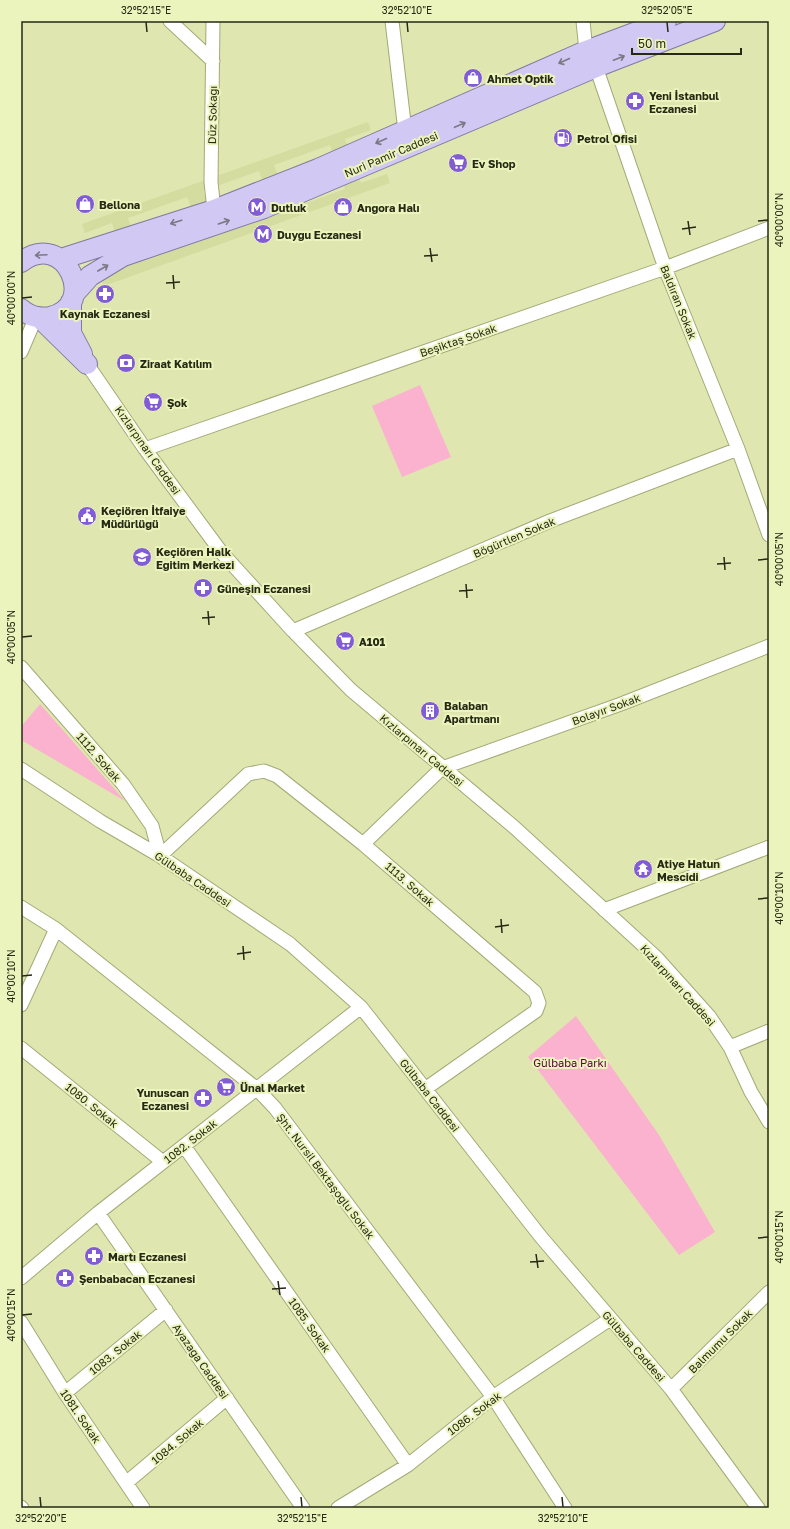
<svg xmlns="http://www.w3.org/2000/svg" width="790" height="1529" font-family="'Golos Text',sans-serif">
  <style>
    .built { fill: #d4dc9f; fill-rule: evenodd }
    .green { fill: #fab2ce }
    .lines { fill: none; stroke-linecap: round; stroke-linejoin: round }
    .street-casing { stroke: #a3aa76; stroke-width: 15 }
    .primary-casing { stroke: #8279a0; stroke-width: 22 }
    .street { stroke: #fff; stroke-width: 13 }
    .primary { stroke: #d2c8f4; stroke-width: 20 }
    .oneway { stroke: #7c7884 }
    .ticks { fill: none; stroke: #262914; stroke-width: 1.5 }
    .labels { text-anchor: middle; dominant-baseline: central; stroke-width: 4; stroke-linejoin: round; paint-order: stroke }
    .poi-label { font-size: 11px; font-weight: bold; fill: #262914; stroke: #ecf4bd; text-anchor: start }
    .street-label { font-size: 11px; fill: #262914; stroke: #ecf4bd }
    .park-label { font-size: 11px; fill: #560031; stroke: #ecf4bd }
    .neatline { fill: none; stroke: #262914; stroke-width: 1.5 }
    .ticks-label { font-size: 10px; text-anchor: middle; fill: #262914 }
  </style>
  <rect width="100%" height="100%" fill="#dfe6b0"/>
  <path class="built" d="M368,122L371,130L345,139L361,183L387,174L390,183L104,286L100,277L127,267L112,223L85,233L82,224ZM330,145L345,189L290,209L274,165ZM259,171L275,214L218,235L203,191ZM187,197L203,240L143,261L128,218Z"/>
  <path class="green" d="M420,385L451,457L402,477L372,406Z
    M40,704L125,801L21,740V727Z
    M576,1016L659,1135L715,1232L679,1255L528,1057Z"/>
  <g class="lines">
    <g class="street-casing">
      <path id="street" d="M170,21L213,61
        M213,21L211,182L214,210
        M392,21L405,131
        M583,21L586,51
        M596,67L665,268L738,449L769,535
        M21,352L36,317
        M87,364L145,449L222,553L293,631L351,690L514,827L657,958L709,1016L730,1047L751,1092L769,1122
        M145,449L665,268L769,228
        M293,631L550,521L738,449
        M21,667L123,784L152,826L160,856L248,774L264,771L277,776L363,844L535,992L539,1003L536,1011L425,1089
        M21,769L100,821L160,856L290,944L361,1007L541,1237L671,1389L758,1508
        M363,844L442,768L621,704L769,646
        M21,907L56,929L257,1089L275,1108L493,1397L565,1508
        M604,910L769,847
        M21,1005L56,929
        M730,1047L769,1031
        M21,1048L163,1162
        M184,1146L408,1465
        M98,1213L303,1508
        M21,1278L98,1213L361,1007
        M21,1322L65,1393L143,1508
        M671,1389L769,1292
        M65,1393L166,1310
        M126,1483L227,1398
        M21,1507L22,1508
        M338,1508L408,1465L493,1397L610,1319"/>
    </g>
    <g class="primary-casing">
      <path id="primary" d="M61,259L214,210L318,169L586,51L666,21
        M21,262C65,228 100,306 50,317C39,319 29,316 21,309
        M74,294L90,276L123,256L264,208L596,67L715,21
        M71,302V333L82,354
        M39,317L87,364"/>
    </g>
    <use href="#street" class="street"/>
    <use href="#primary" class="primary"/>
  </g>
  <defs><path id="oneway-shaft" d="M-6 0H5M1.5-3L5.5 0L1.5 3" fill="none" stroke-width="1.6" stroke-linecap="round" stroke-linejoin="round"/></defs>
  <g class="oneway">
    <use href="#oneway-shaft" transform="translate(619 58) rotate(-21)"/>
    <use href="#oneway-shaft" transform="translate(564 61) rotate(156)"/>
    <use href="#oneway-shaft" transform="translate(460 125) rotate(-23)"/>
    <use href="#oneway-shaft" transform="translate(381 141) rotate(156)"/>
    <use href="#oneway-shaft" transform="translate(176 222) rotate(162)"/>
    <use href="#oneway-shaft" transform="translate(224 222) rotate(-19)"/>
    <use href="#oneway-shaft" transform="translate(41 255) rotate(177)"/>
    <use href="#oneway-shaft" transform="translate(103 268) rotate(-30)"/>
  </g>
  <path class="ticks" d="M146,22L147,32M407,22L408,32M667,22L668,32M688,221L690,235M758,221L768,220M682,229L696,227M430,248L432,262M424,256L438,255M173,275L174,289M166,283L180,282M22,298L32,297M724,557L725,570M758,560L768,559M717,564L731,563M466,584L467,598M459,591L473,590M208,611L209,625M202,618L215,617M22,637L32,636M758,899L768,898M501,919L502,933M495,927L509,925M243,946L244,960M237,954L251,952M22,976L32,975M758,1238L768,1237M536,1254L538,1268M530,1262L544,1261M278,1281L280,1295M272,1289L286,1288M22,1315L32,1314M40,1497L41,1507M301,1497L302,1507M562,1497L563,1507"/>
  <defs>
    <g id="shop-disc" transform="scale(1)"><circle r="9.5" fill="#825cd6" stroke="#ecf4bd"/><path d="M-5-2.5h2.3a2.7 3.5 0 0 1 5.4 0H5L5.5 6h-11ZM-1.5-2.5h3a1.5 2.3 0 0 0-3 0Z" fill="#fff"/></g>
    <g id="pharmacy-disc" transform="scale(1)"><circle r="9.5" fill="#825cd6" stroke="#ecf4bd"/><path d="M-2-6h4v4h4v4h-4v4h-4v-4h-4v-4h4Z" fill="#fff"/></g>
    <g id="fuel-disc" transform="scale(1)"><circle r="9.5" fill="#825cd6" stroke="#ecf4bd"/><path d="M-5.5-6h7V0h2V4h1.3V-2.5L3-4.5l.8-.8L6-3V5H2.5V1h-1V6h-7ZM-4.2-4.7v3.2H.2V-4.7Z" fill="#fff"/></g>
    <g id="supermarket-disc" transform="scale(1)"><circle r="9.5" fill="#825cd6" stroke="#ecf4bd"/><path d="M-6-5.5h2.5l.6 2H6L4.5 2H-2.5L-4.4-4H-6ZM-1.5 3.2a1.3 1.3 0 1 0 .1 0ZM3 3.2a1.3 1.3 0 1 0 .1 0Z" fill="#fff"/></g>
    <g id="metro-disc" transform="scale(1)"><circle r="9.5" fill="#825cd6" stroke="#ecf4bd"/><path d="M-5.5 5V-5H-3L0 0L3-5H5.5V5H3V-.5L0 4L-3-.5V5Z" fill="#fff"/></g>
    <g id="bank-disc" transform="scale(1)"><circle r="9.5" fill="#825cd6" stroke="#ecf4bd"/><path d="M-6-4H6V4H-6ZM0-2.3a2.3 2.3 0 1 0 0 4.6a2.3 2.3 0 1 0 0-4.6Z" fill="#fff"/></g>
    <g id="civic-disc" transform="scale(1)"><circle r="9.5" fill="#825cd6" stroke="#ecf4bd"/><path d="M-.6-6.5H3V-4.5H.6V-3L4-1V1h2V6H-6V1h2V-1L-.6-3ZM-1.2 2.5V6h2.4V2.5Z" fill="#fff"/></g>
    <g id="school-disc" transform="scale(1)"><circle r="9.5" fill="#825cd6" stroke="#ecf4bd"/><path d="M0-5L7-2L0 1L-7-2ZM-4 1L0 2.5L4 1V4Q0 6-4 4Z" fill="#fff"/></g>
    <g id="building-disc" transform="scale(1)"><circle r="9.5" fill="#825cd6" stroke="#ecf4bd"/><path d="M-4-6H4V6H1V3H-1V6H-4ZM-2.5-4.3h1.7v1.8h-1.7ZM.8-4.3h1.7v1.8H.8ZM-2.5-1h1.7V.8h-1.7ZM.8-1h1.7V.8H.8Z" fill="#fff"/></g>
    <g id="temple-disc" transform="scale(1)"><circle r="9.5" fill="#825cd6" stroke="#ecf4bd"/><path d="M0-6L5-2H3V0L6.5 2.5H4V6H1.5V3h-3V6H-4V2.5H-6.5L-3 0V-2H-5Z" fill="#fff"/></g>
  </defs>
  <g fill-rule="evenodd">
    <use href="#shop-disc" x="473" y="78"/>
    <use href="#pharmacy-disc" x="635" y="101"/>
    <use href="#fuel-disc" x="563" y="138"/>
    <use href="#supermarket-disc" x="458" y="163"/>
    <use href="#shop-disc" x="85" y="204"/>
    <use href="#metro-disc" x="257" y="207"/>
    <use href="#shop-disc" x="343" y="207"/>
    <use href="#metro-disc" x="263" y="234"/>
    <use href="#pharmacy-disc" x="105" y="294"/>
    <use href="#bank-disc" x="126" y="363"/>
    <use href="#supermarket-disc" x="153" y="402"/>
    <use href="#civic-disc" x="87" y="516"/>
    <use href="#school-disc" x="142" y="557"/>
    <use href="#pharmacy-disc" x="203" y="588"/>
    <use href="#supermarket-disc" x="345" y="641"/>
    <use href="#building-disc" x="430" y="711"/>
    <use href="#temple-disc" x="643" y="869"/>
    <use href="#supermarket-disc" x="226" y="1087"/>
    <use href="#pharmacy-disc" x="203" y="1098"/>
    <use href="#pharmacy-disc" x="94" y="1256"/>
    <use href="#pharmacy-disc" x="65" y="1278"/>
  </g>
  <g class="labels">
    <g class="poi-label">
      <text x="487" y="78">Ahmet Optik</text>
      <text x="649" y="95">Yeni İstanbul<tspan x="649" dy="13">Eczanesi</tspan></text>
      <text x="577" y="138">Petrol Ofisi</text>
      <text x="472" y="163">Ev Shop</text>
      <text x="99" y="204">Bellona</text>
      <text x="271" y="207">Dutluk</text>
      <text x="357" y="207">Angora Halı</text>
      <text x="277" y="234">Duygu Eczanesi</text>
      <text x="105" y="313" text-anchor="middle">Kaynak Eczanesi</text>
      <text x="140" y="363">Ziraat Katılım</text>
      <text x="167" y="402">Şok</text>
      <text x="101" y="510">Keçiören İtfaiye<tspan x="101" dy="13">Müdürlüğü</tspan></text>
      <text x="156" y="551">Keçiören Halk<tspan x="156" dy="13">Eğitim Merkezi</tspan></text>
      <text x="217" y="588">Güneşin Eczanesi</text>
      <text x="359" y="641">A101</text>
      <text x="444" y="705">Balaban<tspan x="444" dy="13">Apartmanı</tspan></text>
      <text x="657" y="863">Atiye Hatun<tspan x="657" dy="13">Mescidi</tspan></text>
      <text x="240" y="1087">Ünal Market</text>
      <text x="189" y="1092" text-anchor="end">Yunuscan<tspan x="189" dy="13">Eczanesi</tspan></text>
      <text x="108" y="1256">Martı Eczanesi</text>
      <text x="79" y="1278">Şenbabacan Eczanesi</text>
    </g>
    <g class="street-label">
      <text transform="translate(212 115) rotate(-89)">Düz Sokağı</text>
      <text transform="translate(391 154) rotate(-23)">Nuri Pamir Caddesi</text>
      <text transform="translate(679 302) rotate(68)">Baldıran Sokak</text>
      <text transform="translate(458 340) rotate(-19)">Beşiktaş Sokak</text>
      <text transform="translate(148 450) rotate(55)">Kızlarpınarı Caddesi</text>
      <text transform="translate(514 537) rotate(-23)">Böğürtlen Sokak</text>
      <text transform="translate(606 709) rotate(-20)">Bolayır Sokak</text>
      <text transform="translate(422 750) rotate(40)">Kızlarpınarı Caddesi</text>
      <text transform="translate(99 757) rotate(49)">1112. Sokak</text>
      <text transform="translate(193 879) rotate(34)">Gülbaba Caddesi</text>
      <text transform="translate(410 884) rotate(41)">1113. Sokak</text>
      <text transform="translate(678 985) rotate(48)">Kızlarpınarı Caddesi</text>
      <text transform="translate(430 1095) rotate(52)">Gülbaba Caddesi</text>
      <text transform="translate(92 1105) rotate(39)">1080. Sokak</text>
      <text transform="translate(190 1141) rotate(-38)">1082. Sokak</text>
      <text transform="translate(326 1176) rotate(53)">Şht. Nursil Bektaşoğlu Sokak</text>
      <text transform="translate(310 1325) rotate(55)">1085. Sokak</text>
      <text transform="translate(720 1341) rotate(-45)">Balmumu Sokak</text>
      <text transform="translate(634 1346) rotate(49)">Gülbaba Caddesi</text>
      <text transform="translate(115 1352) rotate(-39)">1083. Sokak</text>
      <text transform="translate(201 1361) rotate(55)">Ayazağa Caddesi</text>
      <text transform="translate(474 1413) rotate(-37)">1086. Sokak</text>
      <text transform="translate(81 1416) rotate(56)">1081. Sokak</text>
      <text transform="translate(177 1441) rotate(-40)">1084. Sokak</text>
    </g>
    <g class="park-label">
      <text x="570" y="1062">Gülbaba Parkı</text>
    </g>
  </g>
  <rect width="790" height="1529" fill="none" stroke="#ecf4bd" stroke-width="44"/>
  <path d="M632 48v6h109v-6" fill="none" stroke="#262914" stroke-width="2"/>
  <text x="638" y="48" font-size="12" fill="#262914" stroke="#ecf4bd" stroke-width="3" paint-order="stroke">50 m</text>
  <rect x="22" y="22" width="746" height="1485" class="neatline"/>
  <g class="ticks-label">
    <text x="146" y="14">32°52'15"E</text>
    <text x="407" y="14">32°52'10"E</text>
    <text x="667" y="14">32°52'05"E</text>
    <text transform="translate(779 220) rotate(-90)" y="4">40°00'00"N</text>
    <text transform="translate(11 298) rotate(-90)" y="4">40°00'00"N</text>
    <text transform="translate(779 559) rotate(-90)" y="4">40°00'05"N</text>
    <text transform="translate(11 637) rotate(-90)" y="4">40°00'05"N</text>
    <text transform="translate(779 898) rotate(-90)" y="4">40°00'10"N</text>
    <text transform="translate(11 976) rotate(-90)" y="4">40°00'10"N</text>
    <text transform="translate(779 1237) rotate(-90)" y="4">40°00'15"N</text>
    <text transform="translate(11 1315) rotate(-90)" y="4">40°00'15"N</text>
    <text x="41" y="1522">32°52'20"E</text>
    <text x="302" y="1522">32°52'15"E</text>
    <text x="563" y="1522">32°52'10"E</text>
  </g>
</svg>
